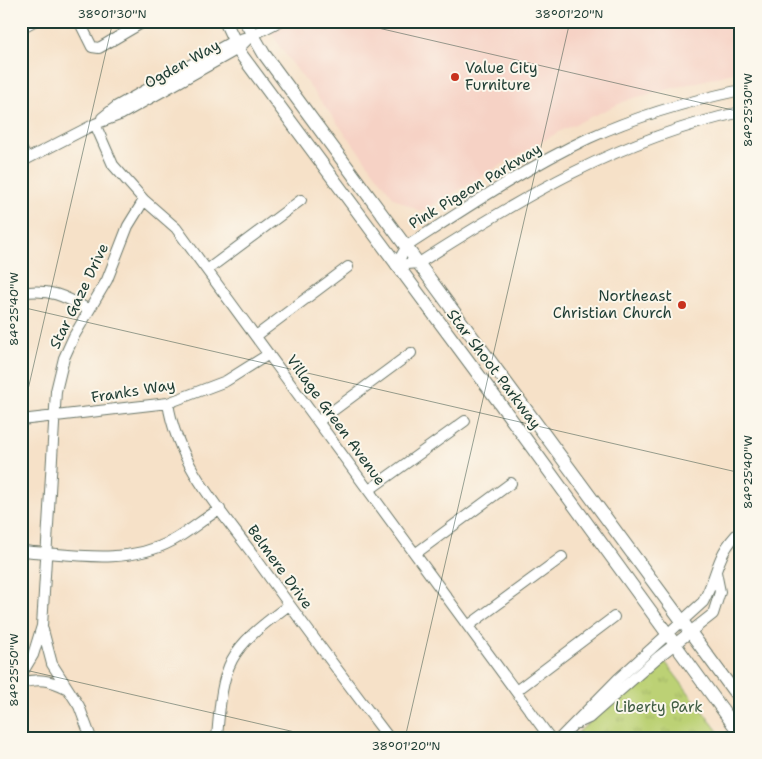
<svg xmlns="http://www.w3.org/2000/svg" width="762" height="759" font-family="'Shantell Sans',sans-serif">
  <style>
    .built { fill: #f6d2c5 }
    .park { fill: url(#park-tufts); stroke: #6e8754 }
    .lines { fill: none; stroke-linecap: round; stroke-linejoin: round }
    .minor-casing { stroke: #6a7668; stroke-width: 12 }
    .tertiary-casing { stroke: #6a7668; stroke-width: 14 }
    .minor { stroke: #fff; stroke-width: 10 }
    .tertiary { stroke: #fff; stroke-width: 12 }
    .ticks { fill: none; stroke: #1f3d34; stroke-width: 1; stroke-opacity: 0.45 }
    .poi-dot { fill: #c8321e; stroke: #fbf7ec; stroke-width: 2 }
    .labels { text-anchor: middle; dominant-baseline: central; stroke-width: 4; stroke-linejoin: round; paint-order: stroke }
    .street-label { font-size: 15px; fill: #1f3d34; stroke: #fbf7ec }
    .poi-label { font-size: 15px; fill: #1f3d34; stroke: #fbf7ec; text-anchor: start }
    .park-label { font-size: 15px; fill: #3e5b41; stroke: #fbf7ec }
    .neatline { fill: none; stroke: #1f3d34; stroke-width: 2 }
    .ticks-label { font-size: 12px; text-anchor: middle; fill: #1f3d34 }
  </style>
  <defs>
    <pattern id="park-tufts" width="24" height="20" patternUnits="userSpaceOnUse" patternTransform="scale(1.25)"><rect width="24" height="20" fill="#bcd175"/><path d="M3 7l-1-3M5 7V3M7 7l1-3M15 17l-1-3M17 17v-4M19 17l1-3" fill="none" stroke="#a1b466"/></pattern>
  </defs>
  <rect width="100%" height="100%" fill="#fbf7ec"/>
  <filter id="ink" filterUnits="userSpaceOnUse"><feTurbulence type="fractalNoise" baseFrequency=".02" numOctaves="2"/><feDisplacementMap in="SourceGraphic" scale="10" xChannelSelector="R" yChannelSelector="G"/><feConvolveMatrix kernelMatrix="1 2 1 2 8 2 1 2 1" color-interpolation-filters="sRGB"/></filter>
  <filter id="wash" filterUnits="userSpaceOnUse"><feTurbulence type="fractalNoise" baseFrequency=".0096" numOctaves="4" result="noise"/><feDisplacementMap in="SourceGraphic" scale="20" xChannelSelector="R" yChannelSelector="G"/><feGaussianBlur stdDeviation="1.12" result="paint"/><feColorMatrix in="noise" values="0 0 0 0 0 0 0 0 0 0 0 0 0 0 0 0 0 1.4 0 .05"/><feComposite in="paint" operator="in"/></filter>
  <g filter="url(#wash)">
    <rect width="100%" height="100%" fill="#f6e1c8"/>
    <path class="built" d="M265,21H741V71L630,99L562,130L421,212L394,198L279,46Z"/>
    <path class="park" d="M666,663L723,738H572L613,701Z"/>
  </g>
  <g filter="url(#ink)">
    <g class="lines">
      <g class="minor-casing">
        <path id="minor" d="M79,21L92,47L99,48L145,21
          M21,28L34,21
          M102,118L117,106L233,41L251,36L280,21
          M95,124L113,165L144,200L176,228L550,738
          M21,148L27,159
          M21,162L95,124L122,114L238,49L251,36
          M396,265L407,246C466,208 525,168 589,138C637,116 689,101 741,90
          M396,265L419,263C524,196 618,139 741,112
          M207,270L301,200
          M21,293C49,288 65,296 89,310
          M256,336L348,267
          M168,403C177,464 222,512 257,560C300,620 344,679 389,738
          M21,420L168,403L226,381L269,354
          M319,421L411,353
          M369,490L465,421
          M21,551C71,554 125,566 172,541C189,532 203,519 220,509
          M415,554L511,483
          M468,626L562,557
          M43,630L52,664L79,706L91,738
          M21,675L33,655L42,626L56,391L64,358L74,336L107,280L128,226L144,200
          M21,683C38,678 50,680 66,688
          M516,691L614,617
          M578,723L589,718L657,658L713,614L720,592L716,572
          M217,738C223,661 227,651 289,605
          M560,738L618,679L703,602C719,573 715,555 741,530"/>
      </g>
      <g class="tertiary-casing">
        <path id="tertiary" d="M225,21L240,53L501,405L741,735
          M245,21L264,54L741,701"/>
      </g>
      <use href="#minor" class="minor"/>
      <use href="#tertiary" class="tertiary"/>
    </g>
  </g>
  <path class="ticks" d="M348,21L741,112M21,307L741,473M21,420L113,21M21,669L321,738M405,738L570,21"/>
  <g class="poi-dot">
    <circle cx="455" cy="77" r="5"/>
    <circle cx="682" cy="305" r="5"/>
  </g>
  <g class="labels">
    <g class="street-label">
      <text transform="translate(182 64) rotate(-29)">Ogden Way</text>
      <text transform="translate(475 186) rotate(-31)">Pink Pigeon Parkway</text>
      <text transform="translate(79 296) rotate(-64)">Star Gaze Drive</text>
      <text transform="translate(494 369) rotate(53)">Star Shoot Parkway</text>
      <text transform="translate(133 391) rotate(-9)">Franks Way</text>
      <text transform="translate(336 420) rotate(54)">Village Green Avenue</text>
      <text transform="translate(280 567) rotate(54)">Belmere Drive</text>
    </g>
    <g class="poi-label">
      <text x="465" y="68">Value City<tspan x="465" dy="17">Furniture</tspan></text>
      <text x="672" y="296" text-anchor="end">Northeast<tspan x="672" dy="17">Christian Church</tspan></text>
    </g>
    <g class="park-label">
      <text x="659" y="707">Liberty Park</text>
    </g>
  </g>
  <rect width="762" height="759" fill="none" stroke="#fbf7ec" stroke-width="55"/>
  <rect x="28" y="28" width="706" height="704" class="neatline"/>
  <g class="ticks-label">
    <text x="112" y="18">38°01'30"N</text>
    <text x="569" y="18">38°01'20"N</text>
    <text transform="translate(748 110) rotate(-90)" y="4">84°25'30"W</text>
    <text transform="translate(14 309) rotate(-90)" y="4">84°25'40"W</text>
    <text transform="translate(748 472) rotate(-90)" y="4">84°25'40"W</text>
    <text transform="translate(14 670) rotate(-90)" y="4">84°25'50"W</text>
    <text x="406" y="750">38°01'20"N</text>
  </g>
</svg>
